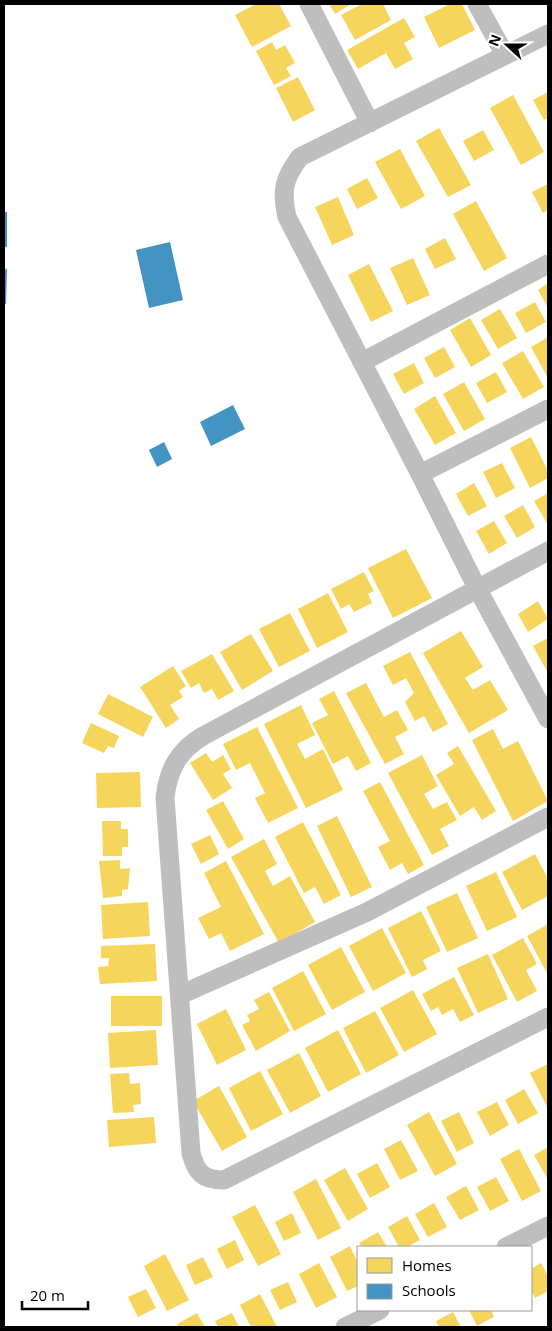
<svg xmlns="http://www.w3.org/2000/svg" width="552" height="1331" font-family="'Open Sans',sans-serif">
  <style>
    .homes { fill: #f6d55c }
    .schools { fill: #4393c3 }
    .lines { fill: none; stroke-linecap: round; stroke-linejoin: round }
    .street { stroke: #bebebe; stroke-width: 19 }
  </style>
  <rect width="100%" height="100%" fill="#fff"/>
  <path class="homes" d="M256,4H279L291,26L252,47L235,15Z
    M329,4H351L335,14Z
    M362,4H383L391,20L355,40L341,15Z
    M450,4H462L475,30L439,48L424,17Z
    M404,18L415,37L404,43L413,59L395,69L386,53L358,69L347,50Z
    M272,42L276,50L285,45L295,63L286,68L291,76L274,85L256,51Z
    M298,77L315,110L293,122L276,88Z
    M548,92V118L544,120L533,100Z
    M513,95L544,152L521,165L490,108Z
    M439,128L471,185L448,197L416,141Z
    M483,130L494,150L474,161L463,141Z
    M400,149L425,196L401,209L375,162Z
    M367,178L378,198L357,209L347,189Z
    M548,184V210L543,213L532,192Z
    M338,197L354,235L332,245L315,207Z
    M476,201L507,258L484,271L453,214Z
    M445,238L456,259L435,269L425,249Z
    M413,258L430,295L407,305L390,268Z
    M369,264L393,311L371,322L348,275Z
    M548,283V308L538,290Z
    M535,302L546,322L526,333L515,313Z
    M500,309L517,338L498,349L481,320Z
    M470,318L491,355L471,367L450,330Z
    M548,337V378L531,347Z
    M444,347L455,367L435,378L424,358Z
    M523,351L544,387L523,399L502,363Z
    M414,363L424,383L404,394L393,374Z
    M496,372L507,392L487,403L476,383Z
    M464,382L485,419L464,431L443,394Z
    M435,396L456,433L435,445L414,409Z
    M531,437L548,471V478L530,488L510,448Z
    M502,463L515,488L496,498L483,472Z
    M474,483L487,506L468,516L456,494Z
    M548,493V525L534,501Z
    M523,505L535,527L517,538L504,516Z
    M494,521L507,543L489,554L476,531Z
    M406,549L432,598L393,618L368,568Z
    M364,572L374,591L368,594L372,603L354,612L349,604L341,609L331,589Z
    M328,593L348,632L317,648L298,609Z
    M538,601L548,619L528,632L518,614Z
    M290,613L310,651L279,667L259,629Z
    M461,631L483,667L465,678L473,690L490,680L508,710L469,733L423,653Z
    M251,634L273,671L242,690L220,652Z
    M548,638V673L533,646Z
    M410,652L448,724L433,732L424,716L415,721L405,702L414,693L406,678L393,685L383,666Z
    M212,654L234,691L218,700L212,689L204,693L199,683L191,688L181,671Z
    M173,666L186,686L179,691L183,697L170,705L179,719L166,728L140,687Z
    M366,683L384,717L397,710L408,730L395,737L404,754L385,764L346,693Z
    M334,691L371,763L356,771L348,756L333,764L312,723L328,715L319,699Z
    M108,694L153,717L143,737L98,714Z
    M301,705L315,735L297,744L305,759L323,749L343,790L306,808L264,724Z
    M91,723L119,736L114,748L108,746L104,753L82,743Z
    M257,727L298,808L268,823L255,798L265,793L250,763L236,770L223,744Z
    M493,729L503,749L518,741L548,801L513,821L472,740Z
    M458,746L496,811L482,820L474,807L460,816L436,775L454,764L447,753Z
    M206,753L212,762L223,755L231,769L223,774L232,788L213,800L190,763Z
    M422,755L438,786L424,794L433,809L447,802L457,820L440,829L449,846L432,855L388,773Z
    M140,772L141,807L97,808L96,773Z
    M380,782L424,865L408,874L402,863L390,870L378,847L390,841L363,791Z
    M223,801L244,839L228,849L206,810Z
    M337,816L372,887L351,897L317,826Z
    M102,821H121V829H128V847H122V856H103Z
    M303,822L341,895L324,904L315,887L304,893L275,837Z
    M210,835L219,854L201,864L191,844Z
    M264,839L277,864L265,871L273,886L290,876L315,922L279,943L231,857Z
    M535,854L548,879V896L522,910L502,872Z
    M120,860V869L130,868L128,889L122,890V896L103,898L99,861Z
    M226,861L264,934L230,951L221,933L209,939L198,918L221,907L204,873Z
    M496,872L517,917L487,931L466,886Z
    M457,893L478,938L447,952L426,907Z
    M148,902L150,936L103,939L101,905Z
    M421,911L441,951L423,960L427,969L412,977L388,928Z
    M548,924V975L527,936Z
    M382,928L406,973L373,991L349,946Z
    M523,938L537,964L526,970L537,991L517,1002L492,955Z
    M155,944L157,981L100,984L98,967L108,966L109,958H101V946Z
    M341,947L365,992L332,1010L308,965Z
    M488,954L508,999L478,1013L457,968Z
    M303,971L326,1014L294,1031L272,988Z
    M454,977L474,1015L460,1022L453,1009L442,1015L438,1007L431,1011L422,994Z
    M413,990L437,1034L404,1052L380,1008Z
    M269,992L290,1031L256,1051L242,1025L250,1021L247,1015L259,1009L254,1000Z
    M111,996H162V1026H111Z
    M226,1009L246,1050L217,1065L197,1024Z
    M375,1011L399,1055L366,1073L343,1028Z
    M156,1030L158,1065L110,1068L108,1033Z
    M338,1030L361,1074L328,1092L305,1048Z
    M299,1053L321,1096L290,1113L267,1070Z
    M548,1064V1109L530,1073Z
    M260,1071L283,1114L251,1131L229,1088Z
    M129,1073L130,1084L140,1083L141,1104L133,1105L134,1112L113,1113L110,1074Z
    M219,1086L247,1137L222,1151L193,1101Z
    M524,1089L538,1113L518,1124L505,1100Z
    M497,1102L509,1125L490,1136L477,1112Z
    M429,1112L457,1164L435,1176L407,1125Z
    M459,1112L474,1143L457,1152L441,1121Z
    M154,1117L156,1143L109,1147L107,1120Z
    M401,1140L418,1171L400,1180L384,1149Z
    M548,1147V1180L534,1155Z
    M519,1149L541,1191L522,1201L500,1159Z
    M377,1163L390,1187L370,1198L357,1174Z
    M345,1168L368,1209L348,1221L324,1180Z
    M496,1177L509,1201L490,1211L477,1187Z
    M316,1179L341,1228L318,1240L293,1192Z
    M466,1186L479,1210L460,1220L446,1197Z
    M434,1203L447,1227L428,1237L415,1214Z
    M255,1205L281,1254L258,1266L232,1217Z
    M292,1213L301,1233L284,1241L275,1222Z
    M407,1216L420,1240L407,1247H399L388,1227Z
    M378,1232L387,1247H362L359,1243Z
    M235,1240L244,1260L227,1269L217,1249Z
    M350,1246L358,1263V1286L347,1291L330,1257Z
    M165,1254L189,1300L167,1311L144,1266Z
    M203,1257L213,1277L195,1285L186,1265Z
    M319,1263L337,1297L316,1308L299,1274Z
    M541,1263L548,1276V1291L535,1298L531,1290V1269Z
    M288,1282L297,1302L280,1310L270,1290Z
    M146,1289L156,1308L138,1317L128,1297Z
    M260,1294L277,1327H251L240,1305Z
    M469,1310H491L494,1317L477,1326Z
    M453,1312L461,1327H439L436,1321Z
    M197,1313L205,1327H179L177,1324Z
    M232,1313L239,1327H218L215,1321Z"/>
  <path class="schools" d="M4,212H7V247H4Z
    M170,242L183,300L149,308L136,250Z
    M4,269H7L6,304H4Z
    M233,405L245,429L211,446L200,422Z
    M164,442L172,459L157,467L149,450Z"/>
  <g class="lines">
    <path class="street" d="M309,4L370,123
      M477,4L505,55
      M548,34L300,157C284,178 281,190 287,217L420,474L477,588L548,719
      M362,362L548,264
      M420,474L548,409
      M548,551L203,736C178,751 168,770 165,798L191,1153C196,1172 202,1180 224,1180L548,1017
      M180,995L367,912L548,817
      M506,1247L548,1226
      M345,1327L380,1310"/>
  </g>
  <rect width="552" height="1331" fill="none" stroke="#000000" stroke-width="10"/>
  <rect x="357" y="1246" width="175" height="65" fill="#ffffff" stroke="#999999"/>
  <rect x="367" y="1258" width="25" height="15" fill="#f6d55c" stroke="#999999"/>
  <text x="402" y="1271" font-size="15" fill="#000000">Homes</text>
  <rect x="367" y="1284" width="25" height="15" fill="#4393c3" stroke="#999999"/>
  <text x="402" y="1296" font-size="15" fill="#000000">Schools</text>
  <g transform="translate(507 45) rotate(291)" stroke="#ffffff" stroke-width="4" paint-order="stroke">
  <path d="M0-4L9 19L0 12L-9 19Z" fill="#000000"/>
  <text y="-8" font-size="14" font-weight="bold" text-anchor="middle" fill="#000000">N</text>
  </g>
  <path d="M22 1301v8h66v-8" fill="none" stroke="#000000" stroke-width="2.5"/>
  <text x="30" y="1301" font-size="15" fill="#000000" stroke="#ffffff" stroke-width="4" paint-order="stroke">20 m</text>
</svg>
